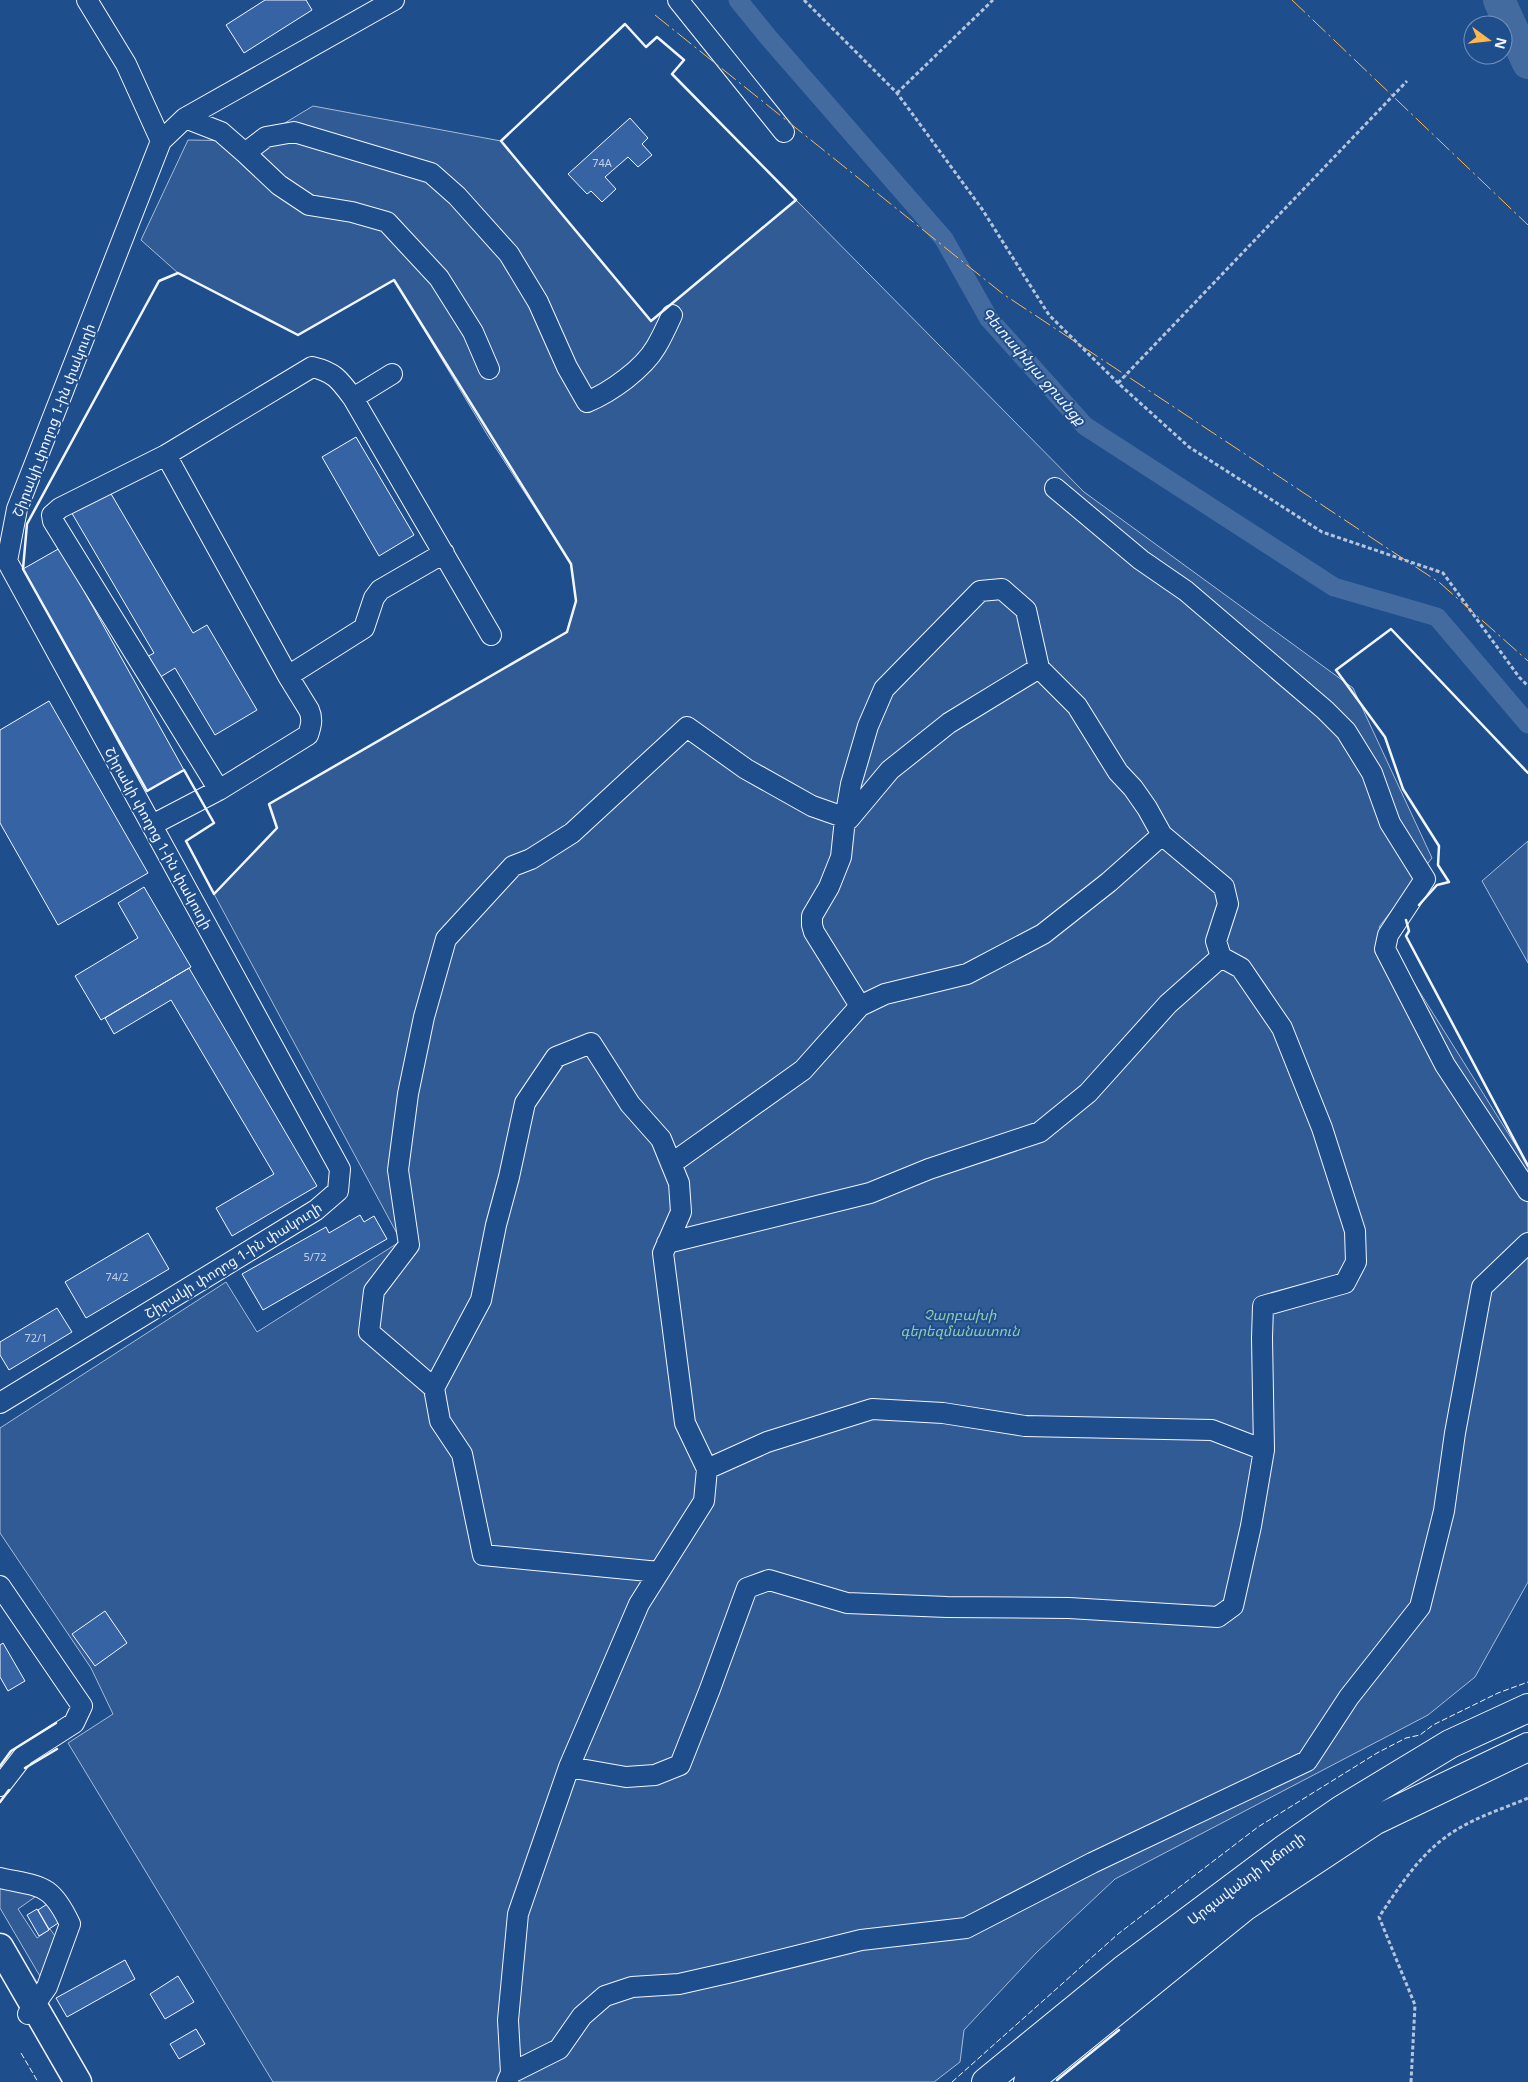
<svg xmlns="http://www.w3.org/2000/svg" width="1528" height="2082" font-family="Georgia,'Noto Sans Armenian',serif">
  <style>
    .built { fill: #305b95; stroke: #a8bbd7 }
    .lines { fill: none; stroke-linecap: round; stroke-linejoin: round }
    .canal { stroke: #446ba0; stroke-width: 19 }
    .river { stroke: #446ba0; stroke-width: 32 }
    .building { fill: #3563a3; stroke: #f2f6ff }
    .minor-casing { stroke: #f2f6ff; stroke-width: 22 }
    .major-casing { stroke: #f2f6ff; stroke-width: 29 }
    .highway-casing { stroke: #f2f6ff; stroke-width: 30 }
    .path { stroke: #b3c4dc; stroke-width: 3; stroke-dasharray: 4 2.5; stroke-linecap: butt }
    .minor { stroke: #1f4e8c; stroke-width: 20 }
    .major { stroke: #1f4e8c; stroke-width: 26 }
    .highway { stroke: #1f4e8c; stroke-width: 28 }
    .fence { stroke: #f2f6ff; stroke-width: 1; stroke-dasharray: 6 2.5; stroke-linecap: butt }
    .wall { stroke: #f2f6ff; stroke-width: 2.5 }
    .power { stroke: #ffb74d; stroke-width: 1; stroke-dasharray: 18 4 2.5 4; stroke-linecap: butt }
    .labels { text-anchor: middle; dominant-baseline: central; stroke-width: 4; stroke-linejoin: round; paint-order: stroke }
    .number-label { font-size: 11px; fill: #c3d1e8 }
    .street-label { font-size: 14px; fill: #f2f6ff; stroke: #1f4e8c }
    .park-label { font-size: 14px; font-style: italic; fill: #97c8a6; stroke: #1f4e8c }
    .water-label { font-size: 15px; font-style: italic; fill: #f2f6ff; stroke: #1f4e8c }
  </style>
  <rect width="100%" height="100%" fill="#1f4e8c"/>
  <path class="built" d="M313,106L501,141L651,321L796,200L1084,492L1353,688L1432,858L1379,927L1528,1165V1582L1475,1677L1428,1715L1115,1879L1036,1953L964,2030L960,2062L934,2082H273L68,1743L113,1714L91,1668L0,1533V1428L226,1282L257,1332L401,1241L214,894L277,828L269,804L567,632L576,601L571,564L488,436L394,280L298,335L178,273L141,240L188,140L255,141Z
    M1528,841V963L1482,881Z
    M0,1883L28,1886L35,1897L18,1909L37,1938L50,1929L55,1936L41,1978L0,1908Z"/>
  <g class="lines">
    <path class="canal" d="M738,0L768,37L944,239L989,319L1085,426L1334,587L1437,617L1528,724"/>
    <path class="river" d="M1499,0L1528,63"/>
  </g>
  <path class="building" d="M265,0H306L312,10L244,53L226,25Z
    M630,118L648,138L642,144L652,155L638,167L628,157L605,177L616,189L602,202L591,191L587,194L568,174Z
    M356,437L414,535L379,556L322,457Z
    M107,487L193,633L207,625L257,710L215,735L175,668L154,681L141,660L154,653L70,510Z
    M60,548L184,770L147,791L23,569Z
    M49,701L148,873L58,925L0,823V730Z
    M144,887L191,967L101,1020L75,976L138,938L118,903Z
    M189,968L317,1186L232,1236L216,1208L274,1174L171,1000L114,1034L105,1018Z
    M360,1215L364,1222L374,1216L387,1239L263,1310L242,1274L326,1227L329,1233Z
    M148,1233L169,1269L86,1318L65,1282Z
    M57,1308L72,1332L9,1370L0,1355V1342Z
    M105,1611L127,1643L95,1666L72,1634Z
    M3,1643L25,1681L8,1691L0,1677V1645Z
    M55,1899L66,1918L49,1929L38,1910Z
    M37,1909L49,1930L39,1936L27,1915Z
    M125,1960L135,1979L67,2017L56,1998Z
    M178,1976L194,2002L165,2019L150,1994Z
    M196,2029L205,2044L179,2059L170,2044Z"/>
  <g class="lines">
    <g class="minor-casing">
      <path id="minor" d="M87,0L126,64L161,141
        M678,0L784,132
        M185,118L221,132L245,153L279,185L309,205L352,212L387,222L439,278L473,332L489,369
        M245,153L266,137L294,132L431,173L457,196L509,254L538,302L567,367L587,402C611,392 643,369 656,347C662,337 667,326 672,315
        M353,398L392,374
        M166,455L60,508L52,515L53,521L219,790
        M1055,488L1141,560L1186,591L1325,710L1346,731L1372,773L1390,823L1425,879L1388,935L1385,949L1445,1065L1528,1191
        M288,676L364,628L374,598L380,590L444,553
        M152,825L219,790L308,735C311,726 313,719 309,710L288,676L166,455L312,367C334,372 339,379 353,398L491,635
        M671,1164L803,1070L860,1006L885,994L967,974L1043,934L1109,882L1162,835
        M667,1243L870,1193L929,1169L1040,1132L1088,1093L1168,1004L1221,957
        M434,1388L481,1300L496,1225L509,1177L525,1103L556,1057L591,1043L630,1104L661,1139L679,1183L681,1212L663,1253L685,1423L707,1469L704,1501L639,1604L569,1767L518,1914L508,2020L511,2073L507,2082
        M0,1403L316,1210L338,1191L340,1169L7,561L17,509L161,141L185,118L394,0
        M707,1469L767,1442L872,1409L943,1413L1025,1426L1212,1430L1264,1450
        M659,1572L483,1555L462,1454L440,1421L434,1388L369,1332L374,1291L409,1245L398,1170L408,1094L424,1017L446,939L513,866L531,859L572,833L687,727L746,769L812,806L849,819L890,770L949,723L1039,668
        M0,1586L82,1706L74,1723L24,1755L0,1786
        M569,1767L626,1777L655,1775L680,1765L710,1689L747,1588L769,1580L847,1603L947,1607L1069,1608L1218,1617L1233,1606L1251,1526L1264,1450L1262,1338L1263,1306L1345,1283L1356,1262L1355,1231L1322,1128L1282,1028L1241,968L1221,957L1216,941L1228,904L1224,887L1162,835L1147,808L1133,788L1118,772L1077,706L1039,668L1026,610L1002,589L980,591L884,689L868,726L851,784L845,819L841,857L829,887L812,916V925L814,932L860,1006
        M0,1878C41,1887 51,1883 70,1924L47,1987L28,2014
        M511,2073L559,2049L582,2016L605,1996L632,1987L679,1984L732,1972L861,1940L966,1928L1092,1863L1307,1761L1349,1697L1420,1607L1444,1511L1455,1433L1482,1287L1528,1243"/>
    </g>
    <g class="major-casing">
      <path id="major" d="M0,1947L78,2082"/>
    </g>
    <g class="highway-casing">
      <path id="highway" d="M986,2082L1123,1970L1286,1848L1341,1810L1450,1744L1528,1708
        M1028,2082L1244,1907L1374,1821L1528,1747"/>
    </g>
    <path class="path" d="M804,0L897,93L982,209L1049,315L1118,383L1189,447L1322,532L1443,573L1519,677L1528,686
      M897,93L993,0
      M1118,383L1407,81
      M1411,2082L1415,2005L1379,1917C1401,1884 1423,1849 1458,1829C1479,1816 1505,1808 1528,1798"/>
    <use href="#minor" class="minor"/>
    <use href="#major" class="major"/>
    <use href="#highway" class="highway"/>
    <path class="fence" d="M21,2053L38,2082
      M952,2082L1118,1934L1258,1827L1377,1753L1406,1738L1420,1735L1433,1725L1498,1693L1528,1682"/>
    <path class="wall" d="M625,24L646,47L657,37L684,60L672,74L796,200L651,321L501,141Z
      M178,273L298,335L394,280L571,564L576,601L567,632L269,804L277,828L214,894L186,841L214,823L184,770L147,791L23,569L27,524L159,281Z
      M1419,905L1437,885L1449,882L1438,865L1439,846L1403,789L1385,737L1336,670L1391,629L1528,773
      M1406,920L1409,931L1406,936L1528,1166
      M0,1766L11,1751L56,1723
      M25,1768L57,1749
      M0,1802L9,1790
      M1057,2080L1119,2030"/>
    <path class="power" d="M1292,0L1528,225
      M655,15L1003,294L1440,583L1528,661"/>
  </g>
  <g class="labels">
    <g class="number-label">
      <text x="602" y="162">74A</text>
      <text x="315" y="1256">5/72</text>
      <text x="117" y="1276">74/2</text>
      <text x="36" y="1337">72/1</text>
    </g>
    <g class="street-label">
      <text transform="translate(53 420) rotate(-69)">Շիրակի փողոց 1-ին փակուղի</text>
      <text transform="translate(159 838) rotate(61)">Շիրակի փողոց 1-ին փակուղի</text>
      <text transform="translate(233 1260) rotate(-32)">Շիրակի փողոց 1-ին փակուղի</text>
      <text transform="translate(1246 1878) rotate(-37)">Արգավանդի խճուղի</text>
    </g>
    <g class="park-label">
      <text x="960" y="1314">Չարբախի<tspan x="960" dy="16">գերեզմանատուն</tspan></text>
    </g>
    <g class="water-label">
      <text transform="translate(1034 366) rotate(49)">Գետափնյա ջրանցք</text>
    </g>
  </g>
  <g transform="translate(1488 40) rotate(105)"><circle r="24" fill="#1f4e8c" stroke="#7391ba"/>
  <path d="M0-4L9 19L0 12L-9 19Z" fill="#ffb74d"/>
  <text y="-8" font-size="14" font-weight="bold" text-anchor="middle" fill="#f2f6ff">N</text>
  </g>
</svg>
